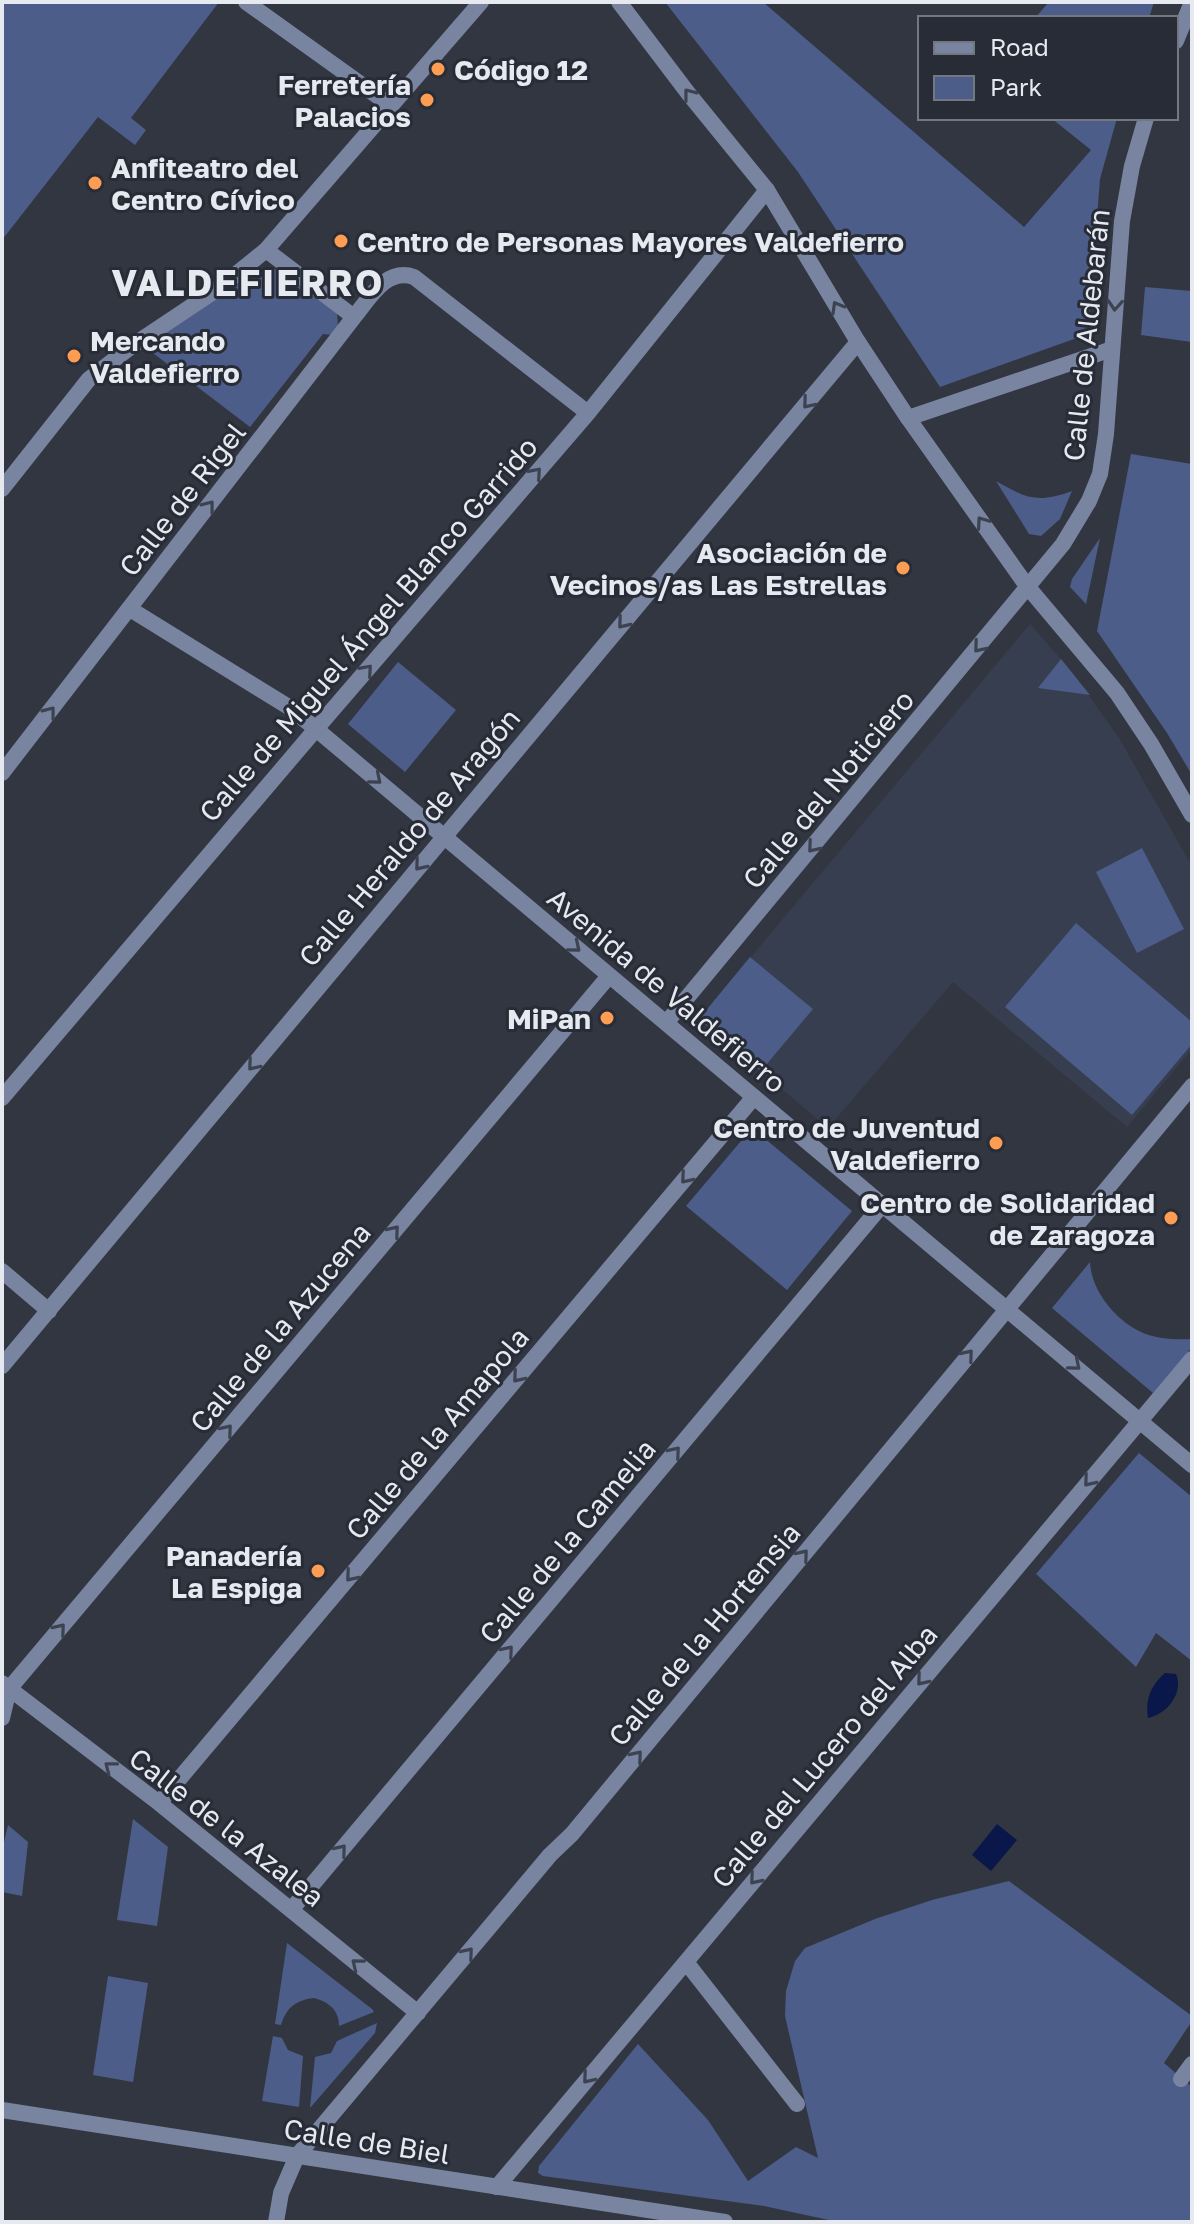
<svg xmlns="http://www.w3.org/2000/svg" width="1194" height="2224" font-family="'Golos Text',sans-serif">
  <style>
    .built { fill: #373e4f }
    .green { fill: #4c5d89 }
    .water { fill: #09174a }
    .lines { fill: none; stroke-linecap: round; stroke-linejoin: round }
    .minor { stroke: #7985a0; stroke-width: 16 }
    .tertiary { stroke: #7985a0; stroke-width: 16 }
    .oneway { stroke: #3c4250 }
    .poi-dot { fill: #fc9d53; stroke: #272c36; stroke-width: 3 }
    .labels { text-anchor: middle; dominant-baseline: central; stroke-width: 6; stroke-linejoin: round; paint-order: stroke }
    .poi-label { font-size: 28px; font-weight: bold; fill: #e6e9f0; stroke: #272c36; text-anchor: end }
    .street-label { font-size: 28px; fill: #e6e9f0; stroke: #272c36 }
    .district-label { font-size: 36px; font-weight: bold; letter-spacing: 2px; fill: #e6e9f0; stroke: #272c36 }
  </style>
  <rect width="100%" height="100%" fill="#313641"/>
  <path class="built" d="M1030,624L1072,672L1119,738L1192,866V1049L1127,1127L953,982L828,1128L699,1019Z"/>
  <path class="green" d="M2,2H219L131,118L146,130L135,145L98,117L2,240Z
    M665,2H763L1024,227L1091,150L1051,118H1117L1100,179L1088,334L940,387L798,172Z
    M1049,2H1154L1149,18H1035Z
    M270,267L284,273L337,312L338,326L333,335L323,334L250,427L145,347L258,269Z
    M1145,287L1192,291V342L1141,335Z
    M1131,454L1192,464V775L1167,733L1097,631Z
    M996,481C1026,498 1037,504 1072,491L1060,519L1041,536L1029,534Z
    M1100,538L1086,604L1070,587L1072,579Z
    M1061,659L1090,695L1038,688Z
    M398,662L456,710L405,772L348,724Z
    M1142,848L1184,929L1137,953L1096,872Z
    M1076,923L1192,1022V1044L1132,1115L1005,1007Z
    M750,957L813,1009L761,1071L699,1019Z
    M752,1128L852,1211L787,1290L686,1206Z
    M1090,1262C1091,1290 1115,1320 1141,1332C1156,1339 1176,1340 1192,1339V1347L1153,1393L1052,1308Z
    M1139,1453L1192,1497V1661L1156,1633L1136,1667L1036,1574Z
    M133,1819L168,1847L157,1926L117,1920Z
    M8,1825L28,1842L22,1896L2,1892V1851Z
    M1009,1881L1192,2016V2021L1164,2063L1192,2087V2222H838L764,2206L543,2176L538,2173L539,2166L638,2044L708,2120L748,2181L796,2147L818,2158L785,2016L786,1991L795,1961L805,1948L875,1919L932,1900Z
    M287,1943L372,2009L374,2012L339,2026C339,2010 329,2002 314,1998C296,2000 286,2008 281,2025L275,2024Z
    M108,1976L148,1983L133,2082L93,2075Z
    M377,2023L375,2033L310,2108L315,2057L331,2053L337,2041Z
    M273,2036L282,2038L288,2050L303,2056L299,2107L262,2101Z"/>
  <path class="water" d="M1165,1673L1176,1674C1184,1693 1167,1714 1148,1718C1145,1699 1151,1685 1165,1673Z
    M997,1824L1017,1840L991,1871L972,1855Z"/>
  <g class="lines">
    <path class="minor" d="M246,2L390,105
      M266,250L354,317
      M908,418L1112,349
      M2,489L89,379L132,346L219,288L266,250L481,2
      M130,609L292,709L316,729L588,413L767,190
      M2,773L354,317C369,299 386,267 414,277L588,413
      M2,1271L49,1311
      M2,1366L858,342
      M2,1683L159,1803L418,2013
      M2,1718L9,1689L609,976
      M159,1803L754,1097
      M291,1910L882,1205
      M686,1962L797,2104
      M1181,2079L1192,2064
      M497,2187L1192,1359
      M276,2222L281,2193L297,2156L550,1855L572,1834L1192,1086"/>
    <path class="tertiary" d="M619,2L688,93L767,190L858,342L908,418L1027,586L1117,693L1151,744L1192,815
      M1176,41L1192,2
      M666,1023L1063,544L1089,501L1100,474L1106,434L1122,221L1132,166L1146,118
      M2,1098L316,729L1192,1465
      M2,2110L725,2222"/>
  </g>
  <defs><path id="oneway-chevron" d="M-2-3.5L2.5 0L-2 3.5" fill="none" stroke-width="1.6" stroke-linecap="round" stroke-linejoin="round" transform="scale(2)"/></defs>
  <g class="oneway">
    <use href="#oneway-chevron" transform="translate(689 94) rotate(-128)"/>
    <use href="#oneway-chevron" transform="translate(1115 305) rotate(94)"/>
    <use href="#oneway-chevron" transform="translate(837 307) rotate(-120)"/>
    <use href="#oneway-chevron" transform="translate(808 403) rotate(130)"/>
    <use href="#oneway-chevron" transform="translate(536 473) rotate(-49)"/>
    <use href="#oneway-chevron" transform="translate(209 506) rotate(-52)"/>
    <use href="#oneway-chevron" transform="translate(982 522) rotate(-125)"/>
    <use href="#oneway-chevron" transform="translate(623 623) rotate(130)"/>
    <use href="#oneway-chevron" transform="translate(979 647) rotate(130)"/>
    <use href="#oneway-chevron" transform="translate(367 670) rotate(-49)"/>
    <use href="#oneway-chevron" transform="translate(50 712) rotate(-52)"/>
    <use href="#oneway-chevron" transform="translate(376 779) rotate(40)"/>
    <use href="#oneway-chevron" transform="translate(813 847) rotate(130)"/>
    <use href="#oneway-chevron" transform="translate(420 865) rotate(130)"/>
    <use href="#oneway-chevron" transform="translate(575 947) rotate(40)"/>
    <use href="#oneway-chevron" transform="translate(253 1065) rotate(130)"/>
    <use href="#oneway-chevron" transform="translate(686 1178) rotate(130)"/>
    <use href="#oneway-chevron" transform="translate(394 1231) rotate(-50)"/>
    <use href="#oneway-chevron" transform="translate(968 1355) rotate(-50)"/>
    <use href="#oneway-chevron" transform="translate(1075 1365) rotate(40)"/>
    <use href="#oneway-chevron" transform="translate(518 1377) rotate(130)"/>
    <use href="#oneway-chevron" transform="translate(227 1430) rotate(-50)"/>
    <use href="#oneway-chevron" transform="translate(675 1452) rotate(-50)"/>
    <use href="#oneway-chevron" transform="translate(1089 1481) rotate(130)"/>
    <use href="#oneway-chevron" transform="translate(803 1555) rotate(-50)"/>
    <use href="#oneway-chevron" transform="translate(351 1576) rotate(130)"/>
    <use href="#oneway-chevron" transform="translate(60 1629) rotate(-50)"/>
    <use href="#oneway-chevron" transform="translate(508 1651) rotate(-50)"/>
    <use href="#oneway-chevron" transform="translate(922 1680) rotate(130)"/>
    <use href="#oneway-chevron" transform="translate(637 1756) rotate(-50)"/>
    <use href="#oneway-chevron" transform="translate(110 1767) rotate(-142)"/>
    <use href="#oneway-chevron" transform="translate(341 1850) rotate(-50)"/>
    <use href="#oneway-chevron" transform="translate(755 1879) rotate(130)"/>
    <use href="#oneway-chevron" transform="translate(468 1953) rotate(-50)"/>
    <use href="#oneway-chevron" transform="translate(357 1964) rotate(-141)"/>
    <use href="#oneway-chevron" transform="translate(588 2078) rotate(130)"/>
  </g>
  <g class="poi-dot">
    <circle cx="438" cy="69" r="8"/>
    <circle cx="427" cy="100" r="8"/>
    <circle cx="95" cy="183" r="8"/>
    <circle cx="341" cy="241" r="8"/>
    <circle cx="74" cy="356" r="8"/>
    <circle cx="903" cy="568" r="8"/>
    <circle cx="607" cy="1018" r="8"/>
    <circle cx="996" cy="1143" r="8"/>
    <circle cx="1171" cy="1218" r="8"/>
    <circle cx="318" cy="1571" r="8"/>
  </g>
  <g class="labels">
    <g class="poi-label">
      <text x="454" y="69" text-anchor="start">Código 12</text>
      <text x="411" y="84">Ferretería<tspan x="411" dy="32">Palacios</tspan></text>
      <text x="111" y="167" text-anchor="start">Anfiteatro del<tspan x="111" dy="32">Centro Cívico</tspan></text>
      <text x="357" y="241" text-anchor="start">Centro de Personas Mayores Valdefierro</text>
      <text x="90" y="340" text-anchor="start">Mercando<tspan x="90" dy="32">Valdefierro</tspan></text>
      <text x="887" y="552">Asociación de<tspan x="887" dy="32">Vecinos/as Las Estrellas</tspan></text>
      <text x="591" y="1018">MiPan</text>
      <text x="980" y="1127">Centro de Juventud<tspan x="980" dy="32">Valdefierro</tspan></text>
      <text x="1155" y="1202">Centro de Solidaridad<tspan x="1155" dy="32">de Zaragoza</tspan></text>
      <text x="302" y="1555">Panadería<tspan x="302" dy="32">La Espiga</tspan></text>
    </g>
    <g class="street-label">
      <text transform="translate(1086 335) rotate(-84)">Calle de Aldebarán</text>
      <text transform="translate(182 499) rotate(-52)">Calle de Rigel</text>
      <text transform="translate(368 629) rotate(-49)">Calle de Miguel Ángel Blanco Garrido</text>
      <text transform="translate(828 789) rotate(-50)">Calle del Noticiero</text>
      <text transform="translate(409 837) rotate(-50)">Calle Heraldo de Aragón</text>
      <text transform="translate(667 990) rotate(40)">Avenida de Valdefierro</text>
      <text transform="translate(280 1327) rotate(-50)">Calle de la Azucena</text>
      <text transform="translate(437 1433) rotate(-50)">Calle de la Amapola</text>
      <text transform="translate(567 1541) rotate(-50)">Calle de la Camelia</text>
      <text transform="translate(704 1634) rotate(-50)">Calle de la Hortensia</text>
      <text transform="translate(824 1756) rotate(-50)">Calle del Lucero del Alba</text>
      <text transform="translate(227 1827) rotate(38)">Calle de la Azalea</text>
      <text transform="translate(367 2141) rotate(9)">Calle de Biel</text>
    </g>
    <g class="district-label">
      <text x="248" y="282">VALDEFIERRO</text>
    </g>
  </g>
  <rect width="1194" height="2224" fill="none" stroke="#e6e9f0" stroke-width="8"/>
  <rect x="918" y="16" width="260" height="104" fill="#272c36" stroke="#737880" stroke-width="2"/>
  <rect x="934" y="42" width="40" height="12" fill="#7985a0" stroke="#737880" stroke-width="2"/>
  <text x="990" y="56" font-size="24" fill="#e6e9f0">Road</text>
  <rect x="934" y="76" width="40" height="24" fill="#4c5d89" stroke="#737880" stroke-width="2"/>
  <text x="990" y="96" font-size="24" fill="#e6e9f0">Park</text>
</svg>
